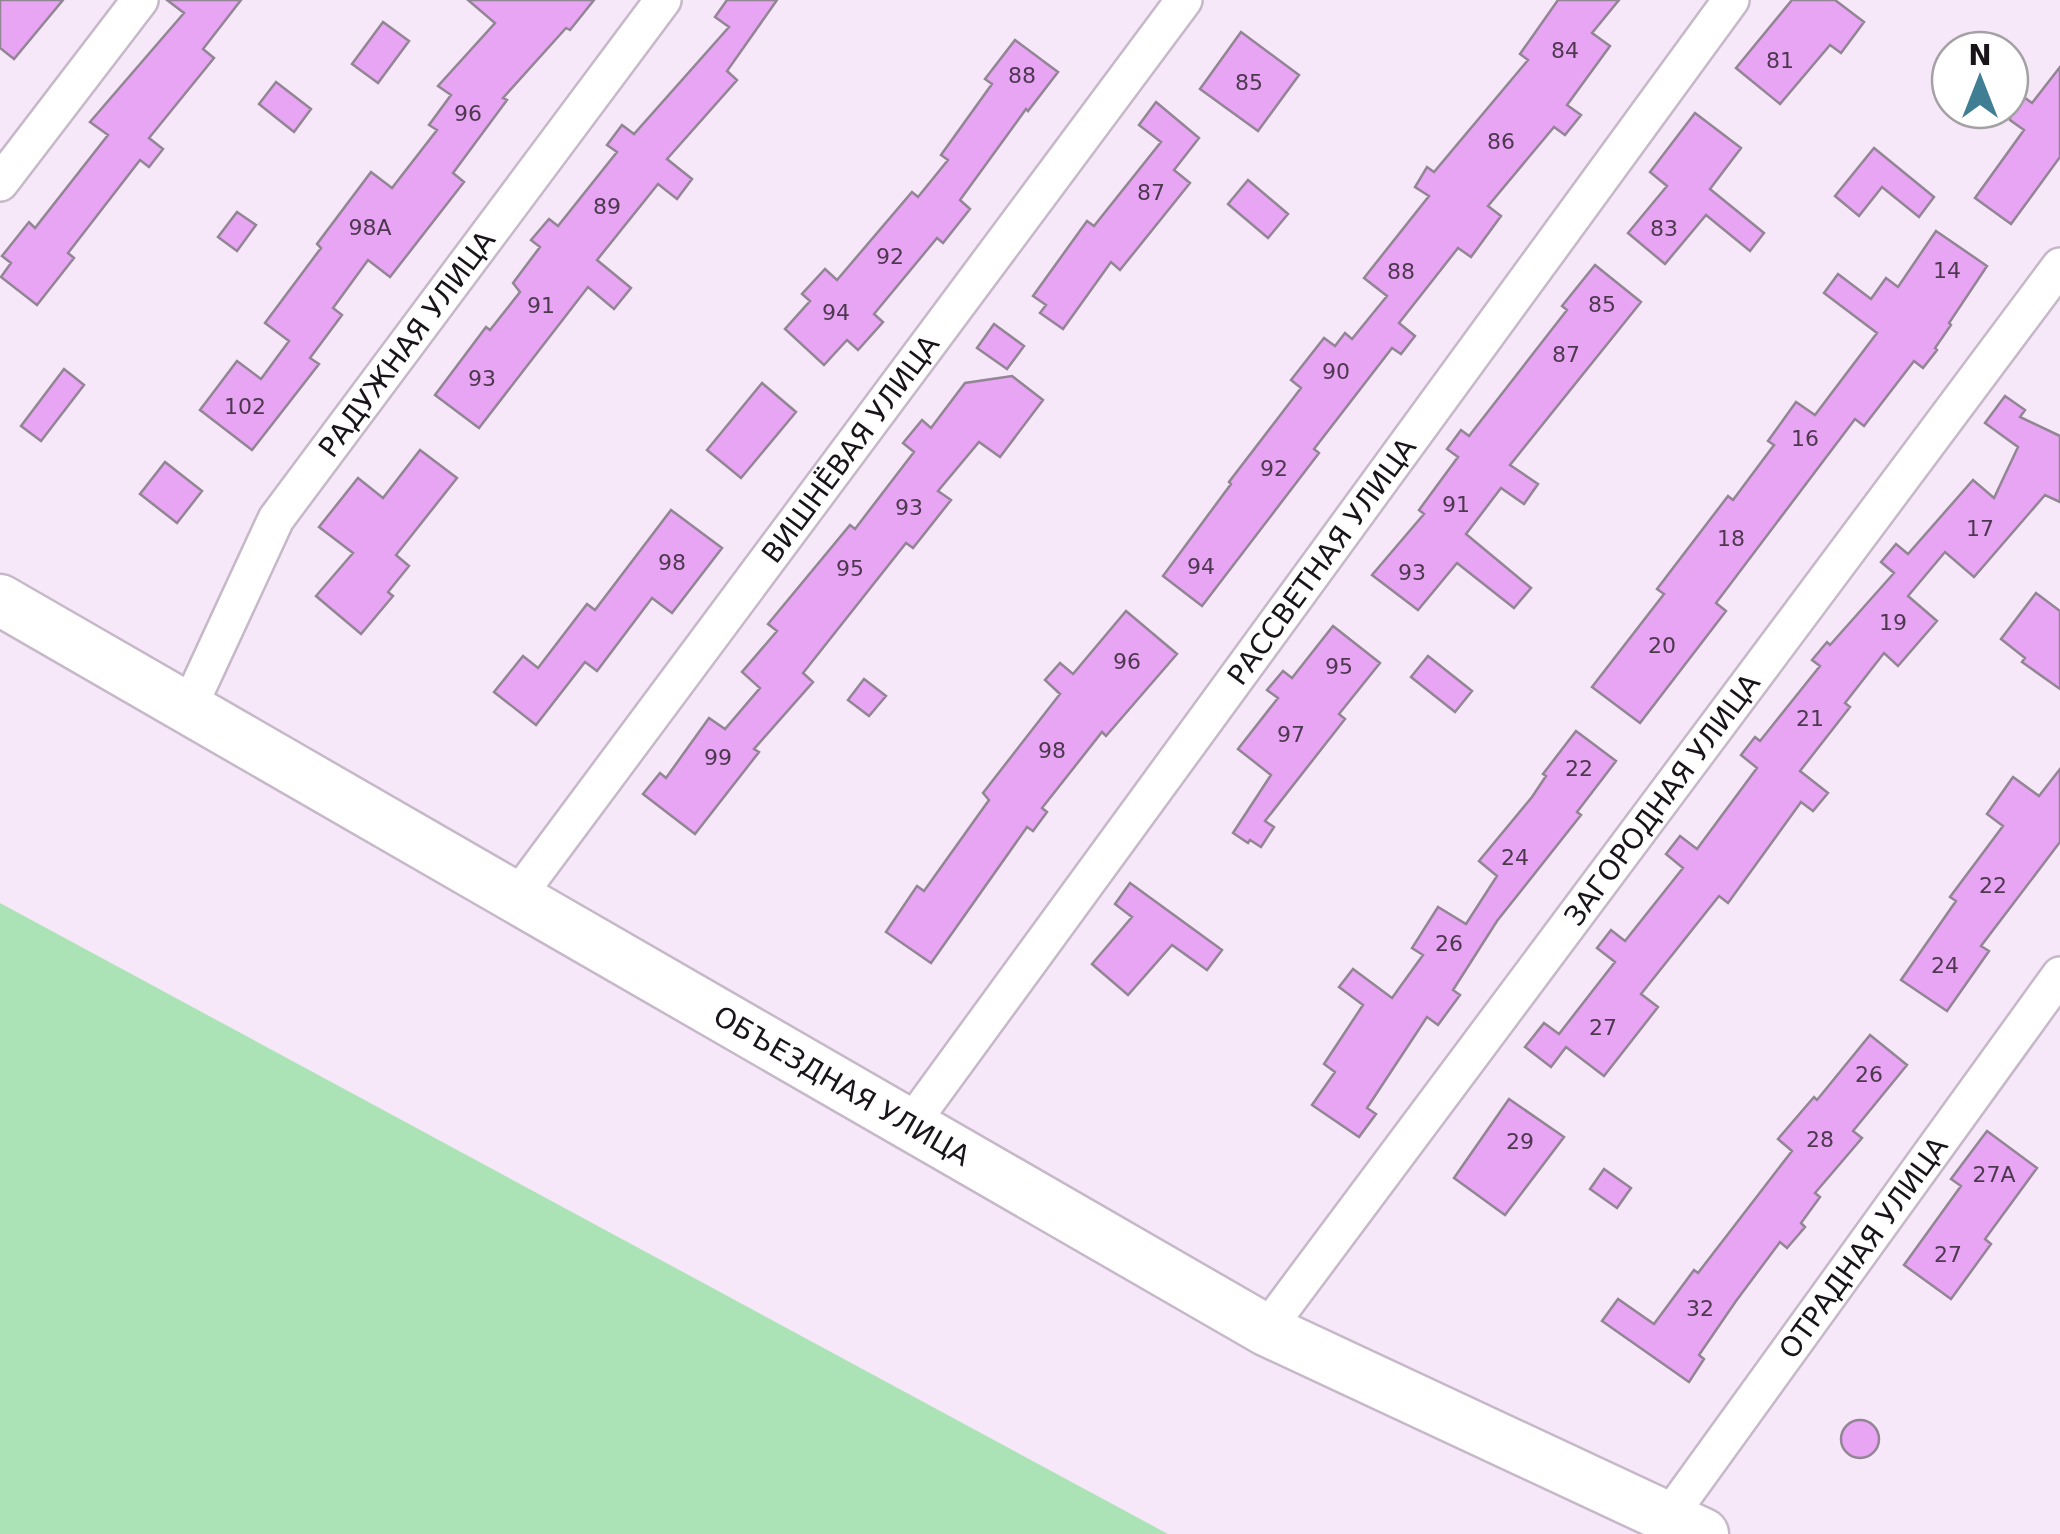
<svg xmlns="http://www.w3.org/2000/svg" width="2060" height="1534" font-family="'DejaVu Sans',sans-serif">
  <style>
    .green { fill: #ace3b6 }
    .building { fill: #e8a5f4; stroke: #928594; stroke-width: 2.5 }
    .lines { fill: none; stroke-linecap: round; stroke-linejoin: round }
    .street-casing { stroke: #c6b8c8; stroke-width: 40 }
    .secondary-casing { stroke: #c6b8c8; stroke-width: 55 }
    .street { stroke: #fff; stroke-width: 35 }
    .secondary { stroke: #fff; stroke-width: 50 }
    .labels { text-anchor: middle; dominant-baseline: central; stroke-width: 8; stroke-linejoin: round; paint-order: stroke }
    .number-label { font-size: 22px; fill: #4d3850 }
    .street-label { font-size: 28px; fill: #19141a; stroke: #fff }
  </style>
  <rect width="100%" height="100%" fill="#f6e7f9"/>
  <path class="green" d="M0,903L1168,1534H0Z"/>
  <path class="building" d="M0,0H63L14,59L0,48Z
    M167,0H241L203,49L214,58L149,138L163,149L149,167L140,160L68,253L74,258L37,305L1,277L11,263L2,256L29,222L35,228L108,135L90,122L184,13Z
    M468,0H594L570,30L566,28L503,98L507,100L453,173L464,182L390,277L368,260L333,308L342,315L310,358L319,364L252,450L200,410L237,361L261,379L289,341L265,323L321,248L317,244L371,172L392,188L437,130L429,125L451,95L438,86L495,23Z
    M727,0H777L727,71L737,80L667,159L692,179L677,199L658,184L597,260L631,288L614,309L588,287L479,428L435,395L486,327L490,330L520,292L513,283L540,247L531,240L549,219L558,226L617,152L607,145L622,125L634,134L729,27L715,17Z
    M1558,0H1619L1592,33L1610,46L1567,105L1581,115L1565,135L1554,127L1488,206L1501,216L1471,257L1458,248L1399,323L1415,336L1401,354L1392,348L1314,449L1319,453L1202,606L1163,576L1231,484L1229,482L1301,388L1291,380L1324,338L1335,346L1345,333L1352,339L1387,296L1364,278L1429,196L1415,187L1427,167L1434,172L1528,60L1520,54Z
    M1792,0H1835L1864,22L1841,53L1830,45L1780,104L1736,68Z
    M383,22L409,41L378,83L352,64Z
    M1241,32L1299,75L1258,131L1200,89Z
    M1015,40L1058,72L1028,111L1026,109L960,200L970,209L943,243L937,238L874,314L883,322L858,350L847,340L824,365L785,329L810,301L802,294L825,269L837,280L912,192L918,197L948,160L941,155L992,84L985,79Z
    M2060,67V157L2011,224L1975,198L2024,130L2010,120V87L2032,103Z
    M276,82L311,109L294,132L259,104Z
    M1156,102L1199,138L1174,170L1190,183L1120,270L1111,262L1063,329L1040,313L1046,305L1033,296L1087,221L1094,226L1161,142L1139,125Z
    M1695,113L1741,148L1710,189L1764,233L1750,251L1706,215L1665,264L1628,233L1667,186L1650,172Z
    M1874,148L1934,197L1919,217L1882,187L1859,216L1835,196Z
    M1248,180L1288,214L1268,238L1228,204Z
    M237,212L256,225L237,251L218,237Z
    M1936,231L1987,266L1949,323L1951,325L1935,348L1937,350L1923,368L1914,361L1864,426L1855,419L1716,603L1726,611L1640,723L1592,687L1664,594L1657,589L1728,496L1733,500L1774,445L1768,441L1796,402L1815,415L1877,333L1824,293L1838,274L1871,299L1886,278L1898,287Z
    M1595,265L1641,302L1510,465L1538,484L1524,504L1501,488L1466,534L1531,588L1514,608L1457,563L1418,610L1372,575L1424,514L1419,510L1458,457L1447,449L1461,430L1469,436L1567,310L1562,306Z
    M994,324L1024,346L1007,369L977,348Z
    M64,369L84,385L41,441L21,426Z
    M1012,376L1043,400L1000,457L979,442L938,491L951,500L913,548L906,543L803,673L813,682L754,749L759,752L695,834L643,794L660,773L666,778L709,718L725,729L760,688L742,672L777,631L768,624L850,525L855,529L914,452L903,443L922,420L931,428L965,383Z
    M762,383L796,412L741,478L707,450Z
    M2005,396L2025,410L2020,417L2060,436V502L2045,495L1974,577L1945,552L1908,596L1937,621L1898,666L1884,653L1845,703L1850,707L1800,771L1828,793L1813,811L1801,802L1728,903L1719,896L1641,994L1658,1007L1604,1076L1566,1047L1551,1067L1525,1047L1544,1023L1559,1034L1615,962L1597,948L1611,930L1625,941L1683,868L1666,854L1680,836L1697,849L1757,768L1741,755L1755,737L1760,741L1820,666L1812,660L1827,642L1830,645L1894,573L1881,562L1896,544L1908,554L1973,480L1994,498L2018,447L1985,423Z
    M420,450L457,478L396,555L409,566L388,592L393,596L361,634L316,596L353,553L319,527L358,478L383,498Z
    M165,462L202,491L177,523L140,494Z
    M671,510L722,548L672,613L652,598L597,671L585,662L536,725L494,692L523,656L538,668L587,604L595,610Z
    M2036,593L2060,611V689L2022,662L2025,658L2001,639Z
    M1126,611L1177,654L1106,736L1102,732L1042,808L1047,812L1033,831L1027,827L931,963L886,932L917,886L924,891L989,800L983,793L1060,694L1045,680L1060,663L1073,674Z
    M1333,626L1380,663L1339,714L1345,719L1265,821L1274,827L1261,847L1250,840L1248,843L1233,833L1271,775L1238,749L1278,698L1267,690L1283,671L1292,678Z
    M1428,656L1472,691L1455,712L1411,677Z
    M864,679L886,696L869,716L848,700Z
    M1576,731L1616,761L1577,812L1581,815L1497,921L1453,990L1460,995L1438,1025L1427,1017L1367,1108L1376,1114L1359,1137L1312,1105L1335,1072L1324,1064L1363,1005L1339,987L1353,969L1392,998L1423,955L1412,948L1438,907L1466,924L1497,876L1479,861L1532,797L1546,776L1543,774Z
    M2060,769V842L1981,946L1989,951L1947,1011L1901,980L1956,901L1950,897L2003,826L1987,814L2013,777L2039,796Z
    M1130,883L1222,950L1207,970L1172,945L1128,995L1092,964L1132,917L1115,904Z
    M1870,1035L1907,1065L1853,1131L1862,1138L1815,1193L1820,1197L1801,1223L1805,1227L1787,1248L1780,1242L1736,1301L1699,1355L1704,1359L1689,1382L1602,1321L1618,1299L1654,1324L1694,1270L1698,1273L1792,1151L1778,1139L1814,1097L1817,1100Z
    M1509,1099L1564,1137L1505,1215L1454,1178Z
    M1987,1131L2037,1168L1985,1239L1991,1244L1951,1299L1904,1265L1961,1186L1951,1179Z
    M1604,1169L1631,1188L1617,1208L1590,1189Z
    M1841 1439a19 19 0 1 1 38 0a19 19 0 1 1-38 0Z"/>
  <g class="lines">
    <g class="street-casing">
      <g id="street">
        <path d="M0,183L140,0"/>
        <path id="s1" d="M188,709L276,519L663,0"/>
        <path id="s2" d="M516,898L1184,0"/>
        <path id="s3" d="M910,1125L1731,0"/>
        <path id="s4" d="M1266,1330L2060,266"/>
        <path id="s5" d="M1667,1519L2060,975"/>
      </g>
    </g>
    <g class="secondary-casing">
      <g id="secondary">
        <path id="s6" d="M0,600L1266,1330L1703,1534"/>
      </g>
    </g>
    <use href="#street" class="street"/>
    <use href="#secondary" class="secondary"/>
  </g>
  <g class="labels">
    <g class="number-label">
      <text x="1565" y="50">84</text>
      <text x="1780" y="60">81</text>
      <text x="1022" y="75">88</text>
      <text x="1249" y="82">85</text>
      <text x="468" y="113">96</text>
      <text x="1501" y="141">86</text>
      <text x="1151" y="192">87</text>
      <text x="607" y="206">89</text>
      <text x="370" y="227">98А</text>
      <text x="1664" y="228">83</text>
      <text x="890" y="256">92</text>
      <text x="1947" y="270">14</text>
      <text x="1401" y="271">88</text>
      <text x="1602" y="304">85</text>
      <text x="541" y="305">91</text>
      <text x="836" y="312">94</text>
      <text x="1566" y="354">87</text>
      <text x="1336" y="371">90</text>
      <text x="482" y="378">93</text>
      <text x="245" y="406">102</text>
      <text x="1805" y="438">16</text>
      <text x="1274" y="468">92</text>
      <text x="1456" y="504">91</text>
      <text x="909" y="507">93</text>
      <text x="1980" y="528">17</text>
      <text x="1731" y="538">18</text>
      <text x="672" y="562">98</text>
      <text x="1201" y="566">94</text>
      <text x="850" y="568">95</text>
      <text x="1412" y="572">93</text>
      <text x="1893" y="622">19</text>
      <text x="1662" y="645">20</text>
      <text x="1127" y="661">96</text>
      <text x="1339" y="666">95</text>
      <text x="1810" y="718">21</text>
      <text x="1291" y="734">97</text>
      <text x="1052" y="750">98</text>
      <text x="718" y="757">99</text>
      <text x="1579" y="768">22</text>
      <text x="1515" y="857">24</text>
      <text x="1993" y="885">22</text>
      <text x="1449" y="943">26</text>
      <text x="1945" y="965">24</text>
      <text x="1603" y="1027">27</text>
      <text x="1869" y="1074">26</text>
      <text x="1820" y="1139">28</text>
      <text x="1520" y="1141">29</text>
      <text x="1994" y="1174">27А</text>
      <text x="1948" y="1254">27</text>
      <text x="1700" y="1308">32</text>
    </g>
    <g class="street-label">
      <text stroke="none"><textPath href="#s1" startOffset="428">РАДУЖНАЯ УЛИЦА</textPath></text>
      <text stroke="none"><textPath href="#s2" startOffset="560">ВИШНЁВАЯ УЛИЦА</textPath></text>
      <text stroke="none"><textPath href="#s3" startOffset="698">РАССВЕТНАЯ УЛИЦА</textPath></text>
      <text stroke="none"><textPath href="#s4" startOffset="662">ЗАГОРОДНАЯ УЛИЦА</textPath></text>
      <text stroke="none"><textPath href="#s6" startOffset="972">ОБЪЕЗДНАЯ УЛИЦА</textPath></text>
      <text stroke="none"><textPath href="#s5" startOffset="335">ОТРАДНАЯ УЛИЦА</textPath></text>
    </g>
  </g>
  <g transform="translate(1980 80)"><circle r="48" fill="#ffffff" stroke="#a3a1a3" stroke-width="2.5"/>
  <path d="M0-8L18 38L0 25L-18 38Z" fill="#407e94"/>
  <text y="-15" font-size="28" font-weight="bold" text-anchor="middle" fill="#19141a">N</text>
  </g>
</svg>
